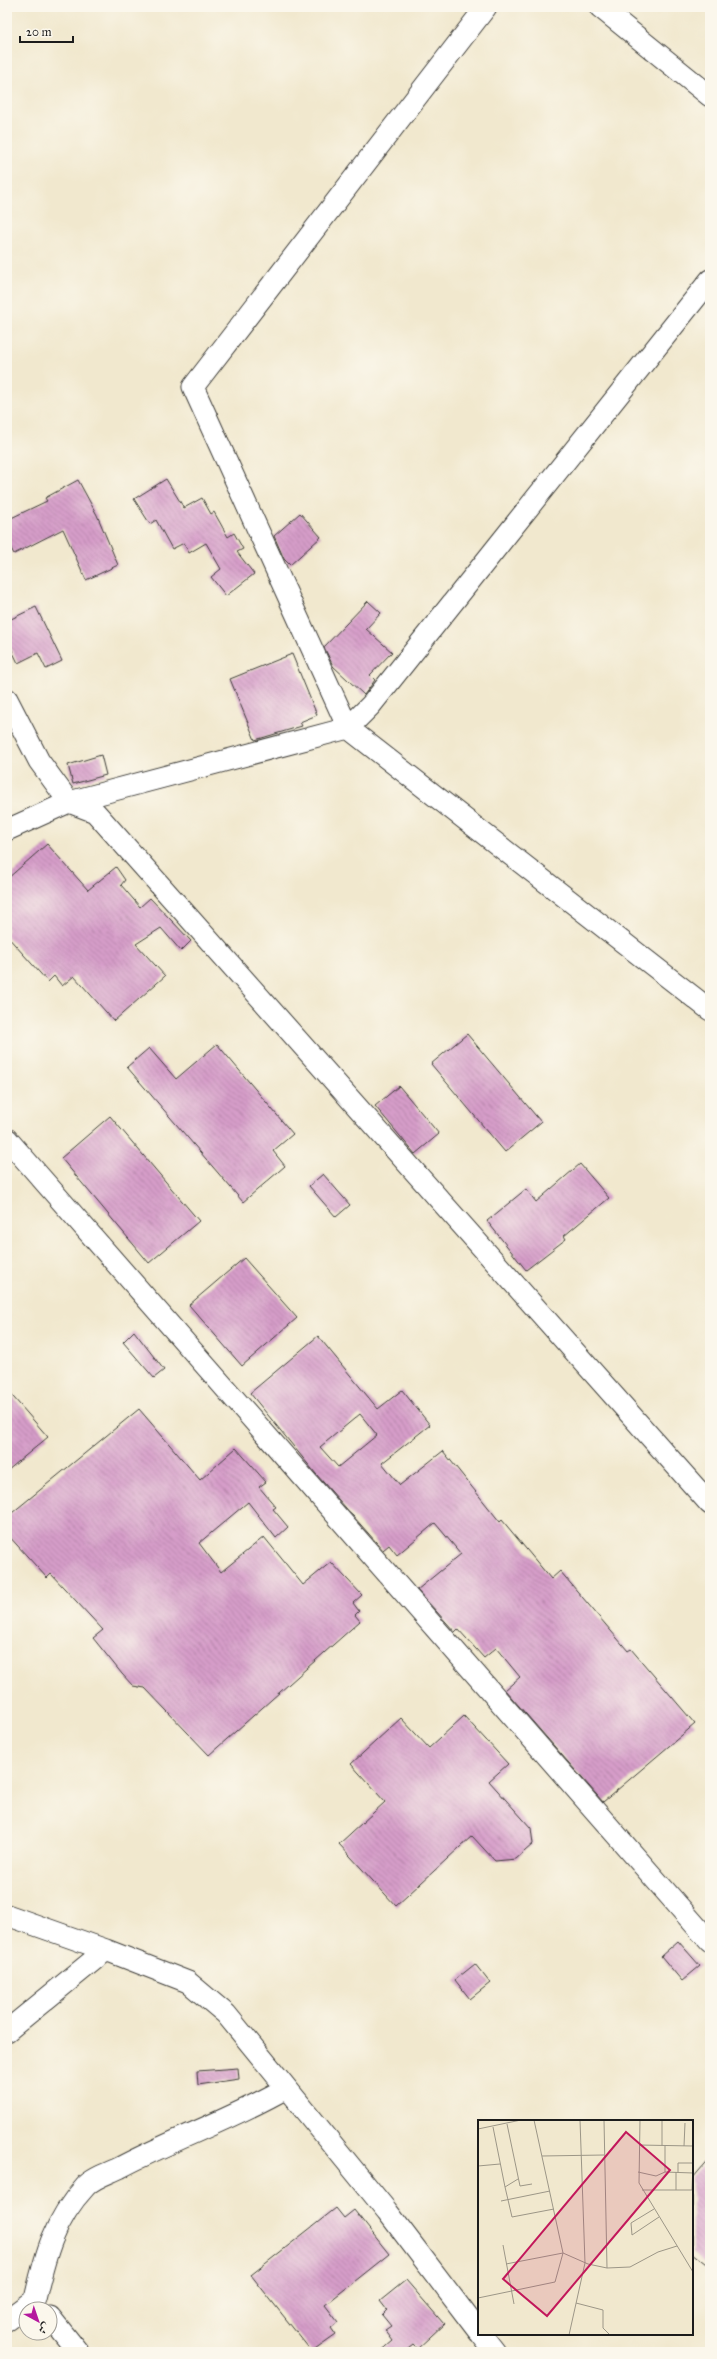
<svg xmlns="http://www.w3.org/2000/svg" width="717" height="2359" font-family="'IM FELL Great Primer',Amiri,serif">
  <style>
    .building { fill: url(#building-back-hatch); fill-rule: evenodd }
    .lines { fill: none; stroke-linecap: round; stroke-linejoin: round }
    .street-casing { stroke: #3c3b37; stroke-width: 23 }
    .street { stroke: #fff; stroke-width: 21 }
    .inset-road { fill: none; stroke: #9c9687; stroke-width: 1 }
    .view { fill: #c2185b; fill-opacity: 0.15; stroke: #c2185b; stroke-width: 2 }
    .inset-edge { fill: none; stroke: #1c1c1c; stroke-width: 2 }
  </style>
  <defs>
    <pattern id="building-back-hatch" width="6" height="6" patternUnits="userSpaceOnUse"><rect width="6" height="6" fill="#d69dc9"/><path d="M-1 5l2 2M0 0l6 6M5-1l2 2" fill="none" stroke="#ad7fa2"/></pattern>
  </defs>
  <rect width="100%" height="100%" fill="#fbf7ec"/>
  <filter id="ink" filterUnits="userSpaceOnUse"><feTurbulence type="fractalNoise" baseFrequency=".025" numOctaves="2"/><feDisplacementMap in="SourceGraphic" scale="8" xChannelSelector="R" yChannelSelector="G"/><feConvolveMatrix kernelMatrix="1 2 1 2 8 2 1 2 1" color-interpolation-filters="sRGB"/></filter>
  <filter id="wash" filterUnits="userSpaceOnUse"><feTurbulence type="fractalNoise" baseFrequency=".012" numOctaves="4" result="noise"/><feDisplacementMap in="SourceGraphic" scale="16" xChannelSelector="R" yChannelSelector="G"/><feGaussianBlur stdDeviation="0.9" result="paint"/><feColorMatrix in="noise" values="0 0 0 0 0 0 0 0 0 0 0 0 0 0 0 0 0 1.4 0 .05"/><feComposite in="paint" operator="in"/></filter>
  <g filter="url(#wash)">
    <rect width="100%" height="100%" fill="#f1e8ce"/>
    <g id="blocks">
      <path class="building" d="M166,479L184,508L202,498L211,514L214,512L228,537L234,533L243,549L237,552L254,574L226,596L211,577L221,569L206,543L189,553L184,543L172,549L156,520L150,524L134,499Z
        M78,480L97,515L118,565L86,580L63,529L14,554L7,541V520L47,501L45,498Z
        M300,513L321,537L290,565L284,559L274,536Z
        M368,601L381,613L366,629L392,652L370,675L375,680L364,695L333,666L324,647Z
        M36,607L62,661L46,669L38,653L18,663L7,640V621Z
        M292,654L317,715L300,722L302,726L255,740L230,679Z
        M101,755L106,775L73,784L68,765Z
        M47,844L88,890L116,867L125,880L121,885L140,907L150,898L191,941L181,951L161,928L136,944L165,976L114,1021L74,976L62,986L54,976L48,982L7,936V879Z
        M467,1034L541,1122L505,1152L431,1064Z
        M217,1044L293,1134L273,1151L285,1166L243,1202L127,1067L149,1048L176,1079Z
        M399,1086L439,1134L415,1154L375,1106Z
        M110,1116L199,1221L149,1263L61,1158Z
        M580,1164L609,1198L564,1236L566,1239L526,1270L487,1221L526,1189L536,1202Z
        M323,1174L350,1205L336,1217L309,1186Z
        M244,1258L297,1318L242,1366L189,1305Z
        M134,1331L164,1370L154,1378L123,1342Z
        M318,1336L378,1409L402,1390L430,1425L382,1463L400,1485L443,1451L500,1522L502,1520L551,1579L560,1571L628,1651L631,1649L695,1724L603,1802L505,1690L520,1677L496,1648L484,1658L458,1629L455,1632L417,1590L461,1554L435,1523L397,1555L389,1545L383,1550L316,1474L250,1393ZM360,1414L377,1435L338,1467L320,1447Z
        M7,1390L48,1437L7,1471Z
        M139,1409L200,1480L236,1448L266,1482L259,1487L276,1507L273,1509L288,1527L276,1538L248,1502L199,1543L221,1572L264,1537L303,1585L331,1562L362,1595L353,1603L359,1611L355,1615L360,1621L209,1755L145,1688L133,1686L122,1674L93,1638L103,1630L51,1574L47,1578L7,1534V1517Z
        M464,1716L508,1764L489,1781L531,1828L533,1844L516,1859L495,1861L472,1836L396,1906L339,1844L385,1802L351,1764L401,1718L429,1748Z
        M678,1941L700,1966L682,1981L661,1956Z
        M475,1964L490,1983L470,1999L455,1980Z
        M238,2068L239,2079L198,2085L197,2071Z
        M710,2158V2267L692,2253V2179Z
        M336,2208L344,2218L354,2210L389,2254L325,2305L338,2322L331,2328L336,2335L312,2352L251,2275Z
        M406,2280L444,2324L417,2349L413,2345L404,2352H380L393,2341L385,2330L391,2326L382,2315L387,2310L380,2301Z"/>
    </g>
  </g>
  <g filter="url(#ink)">
    <use href="#blocks" fill-opacity="0" stroke="#3c3b37" stroke-width="1"/>
    <g class="lines">
      <g class="street-casing">
        <path id="street" d="M486,7L193,387L348,728L710,1010
          M600,7L710,96
          M7,699L39,761L69,802L95,812L710,1504
          M7,830L69,802L348,728L371,705L710,280
          M7,1139L710,1942
          M7,1915L106,1950L188,1982L226,2014L387,2211L479,2332
          M7,2031L106,1950
          M50,2317L78,2352
          M7,2320L35,2299C45,2256 54,2220 85,2187C92,2178 109,2173 119,2168C173,2139 233,2119 286,2088
          M481,2334L495,2352"/>
      </g>
      <use href="#street" class="street"/>
    </g>
  </g>
  <g transform="translate(478 2120)">
    <rect width="215" height="215" fill="#f1e8ce"/>
    <path class="inset-road" d="M126,0L129,148M144,0H160M162,0L161,63L215,152M29,4L42,66L54,64M15,7L27,67L40,59M0,9L43,0M161,25L215,26M184,26V1M206,26L207,3M64,36L126,35M0,46L22,44M160,52L178,56L187,52L215,53M187,52V26M198,52V70M200,52V43H215M27,67L34,97L76,89M164,70H215M214,70L215,43M23,81L72,71M176,89L153,103L154,115L181,97M25,125L36,184M28,144L85,133L110,144L129,148L152,147L180,132L199,126M0,178L77,162L85,133L56,0M98,183L125,190V208L132,215M91,215L107,143L102,0"/>
    <path class="view" d="M148,12L192,50L69,196L25,159Z"/>
    <rect width="215" height="215" class="inset-edge"/>
  </g>
  <rect width="717" height="2359" fill="none" stroke="#fbf7ec" stroke-width="24"/>
  <g transform="translate(38 2321) rotate(140)"><circle r="19" fill="#fbf7ec" stroke="#a29f99"/>
  <path d="M0-3L7 15L0 10L-7 15Z" fill="#b5179e"/>
  <text y="-6" font-size="11" font-weight="bold" text-anchor="middle" fill="#1c1c1c">ش</text>
  </g>
  <path d="M20 36v6h53v-6" fill="none" stroke="#1c1c1c" stroke-width="2"/>
  <text x="26" y="36" font-size="12" fill="#1c1c1c" stroke="#fbf7ec" stroke-width="3" paint-order="stroke">20 m</text>
</svg>
